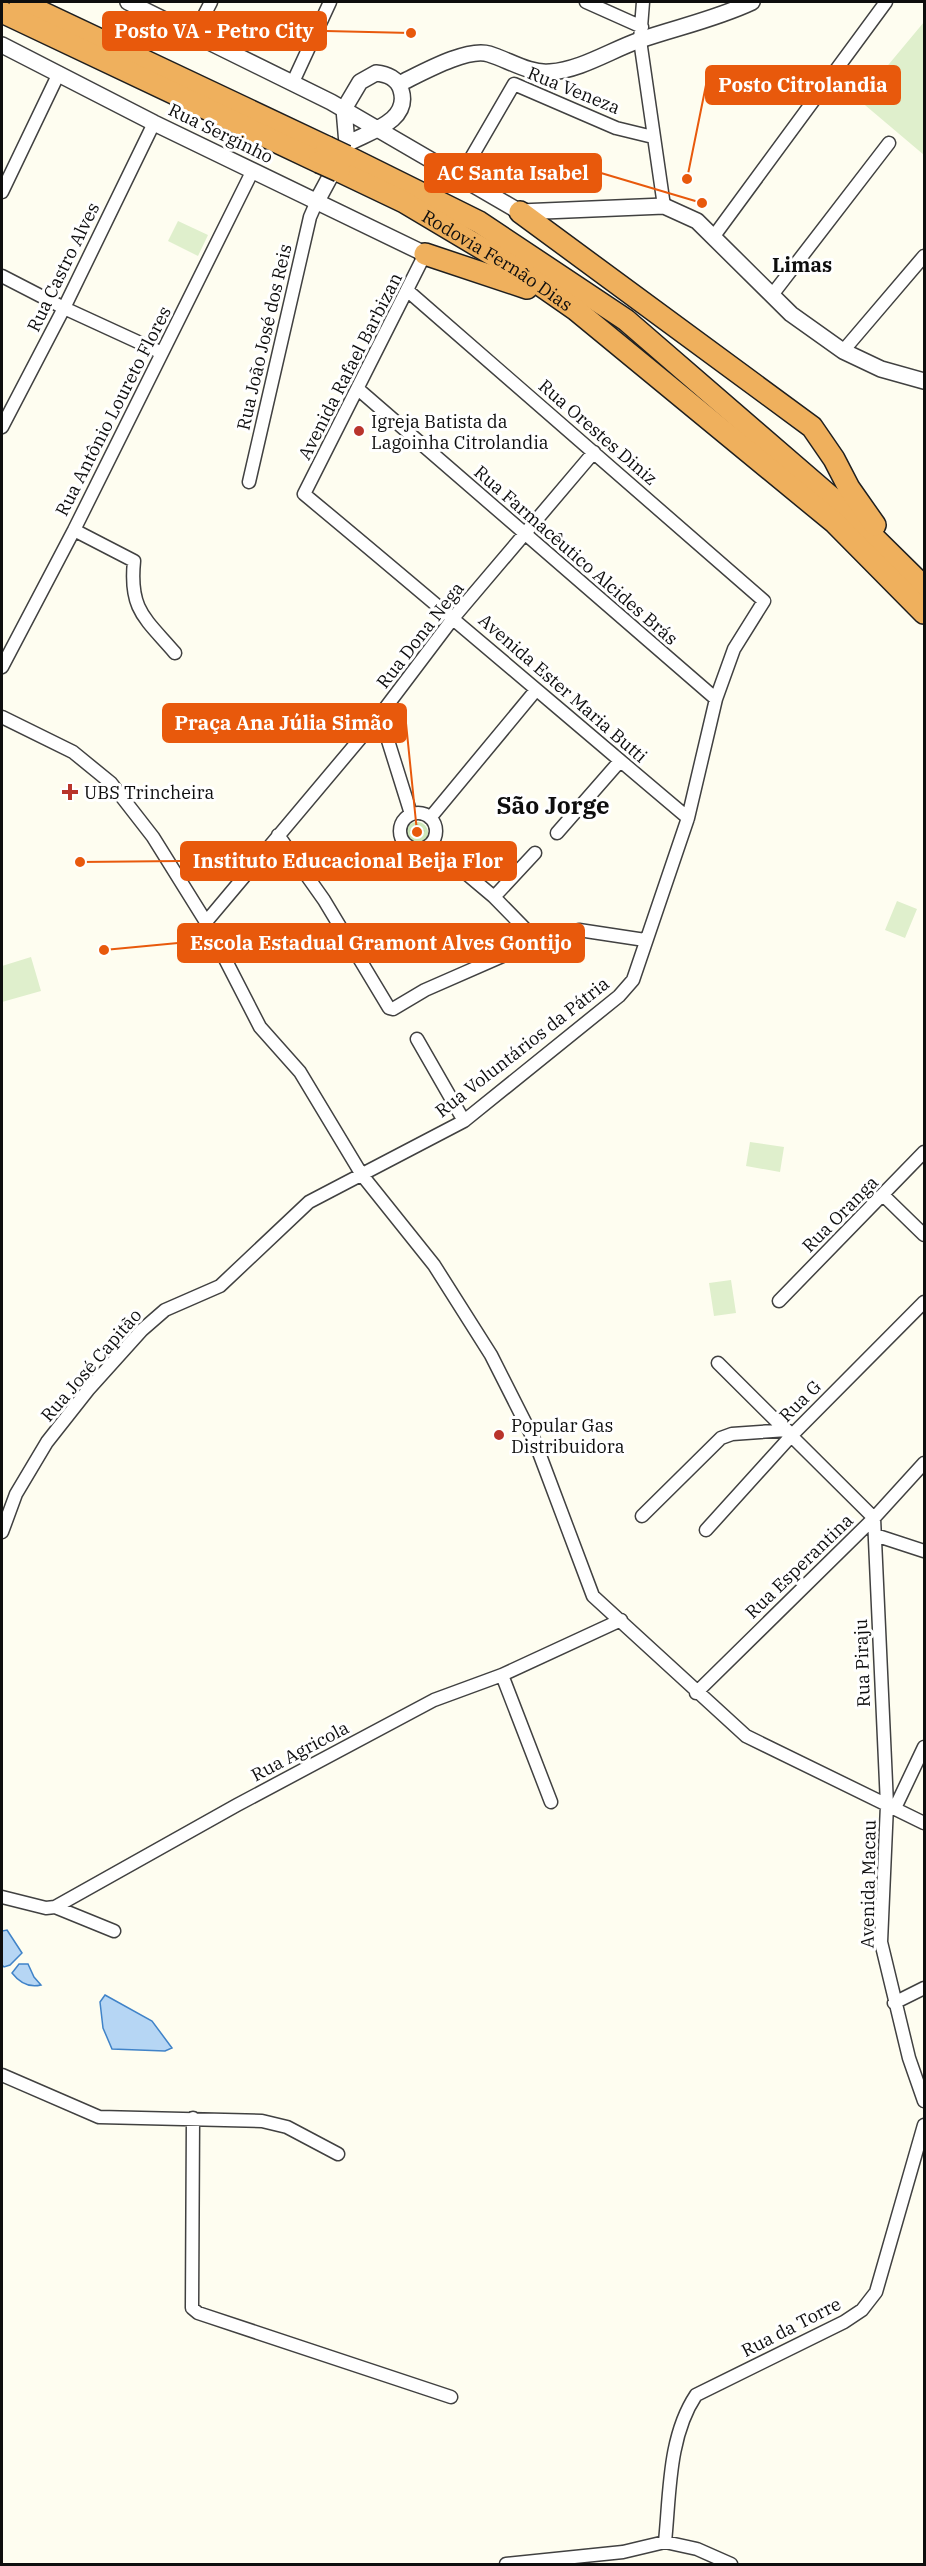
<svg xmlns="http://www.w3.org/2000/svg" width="926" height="2566" font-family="'IBM Plex Serif',serif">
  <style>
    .park { fill: url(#park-dots) }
    .pitch { fill: #dfefcc }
    .water { fill: #b6d6f4; stroke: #4083c8; stroke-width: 1.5 }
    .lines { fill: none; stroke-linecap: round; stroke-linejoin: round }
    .minor-casing { stroke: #414141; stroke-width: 15 }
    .tertiary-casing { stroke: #414141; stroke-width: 18 }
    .motorway-casing { stroke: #1f1f1f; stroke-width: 24 }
    .minor { stroke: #fff; stroke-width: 12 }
    .tertiary { stroke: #fff; stroke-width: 15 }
    .motorway { stroke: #efb05d; stroke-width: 21 }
    .motorway-bridge-casing { stroke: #1f1f1f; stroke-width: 24; stroke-linecap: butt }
    .motorway-bridge { stroke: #efb05d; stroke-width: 21 }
    .poi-dot { fill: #b9342b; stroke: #fff; stroke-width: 2 }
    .labels { text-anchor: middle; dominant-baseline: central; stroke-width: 6; stroke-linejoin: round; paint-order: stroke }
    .street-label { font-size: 18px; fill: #0e0e0e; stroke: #fff }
    .poi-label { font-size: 18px; fill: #0e0e0e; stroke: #fff; text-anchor: start }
    .neighbourhood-label { font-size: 20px; font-weight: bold; fill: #0e0e0e; stroke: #fff }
    .district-label { font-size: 24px; font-weight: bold; fill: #0e0e0e; stroke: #fff }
    .leader { fill: none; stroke: #e8590c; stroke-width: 2 }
    .callout-dot { fill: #e8590c; stroke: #fff; stroke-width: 2 }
    .callout { fill: #e8590c; stroke: #e8590c; stroke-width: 2 }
    .callout-label { font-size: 20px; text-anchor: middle; font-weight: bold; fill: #fff }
  </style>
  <defs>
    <pattern id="park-dots" width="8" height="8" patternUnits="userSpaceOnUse" patternTransform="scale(1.5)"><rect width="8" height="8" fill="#cde8ba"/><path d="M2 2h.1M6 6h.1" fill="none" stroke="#afc69f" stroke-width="1.8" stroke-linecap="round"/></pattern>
  </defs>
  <rect width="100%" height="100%" fill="#fefdf0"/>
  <path class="park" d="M406 833a11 11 0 1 1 22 0a11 11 0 1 1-22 0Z"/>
  <path class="pitch" d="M924,22V155L859,100Z
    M178,221L208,235L198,256L168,241Z
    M897,901L917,909L905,938L885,930Z
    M31,957L41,991L2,1002V966Z
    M750,1142L784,1147L780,1172L746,1166Z
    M731,1280L736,1313L714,1316L709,1283Z"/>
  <path class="water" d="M7,1930L22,1953L10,1965L4,1967L2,1965V1931Z
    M19,1964H28L34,1977L41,1985C29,1988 19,1982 12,1973Z
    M105,1995L152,2021L172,2048L165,2051L112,2049L103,2028L100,2002Z"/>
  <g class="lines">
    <g class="minor-casing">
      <path id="minor" d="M586,2L642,27
        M643,2L640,40L664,206
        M194,35L211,2
        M293,82L330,2
        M460,177L514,84L616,128L653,137
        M2,192L59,73
        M714,236L886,2
        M425,254L304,494C433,601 560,710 688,818
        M2,276L64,308L162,353
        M772,295L889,143
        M843,351L924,256
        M358,389L716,699
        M2,427L64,308L154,123
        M249,482L310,217L317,201
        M74,530L134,561C129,610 145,618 175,653
        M2,667L74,530L253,170
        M380,715L411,814
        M2,717L73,752L111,783L153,837L206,922L260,1027L300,1072L362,1175L434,1265L491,1355L535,1442L593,1596L746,1736L924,1823
        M400 831a18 18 0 1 1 36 0a18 18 0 1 1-36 0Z
        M430,818L536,690
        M557,833L620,761
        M278,835L324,900L389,1008L393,1009L425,990L537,941L579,930L645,940
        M431,844L494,897L537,941
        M494,897L535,853
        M206,922L380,715L454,617L594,452
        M417,1039L464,1121
        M884,1196L924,1235
        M779,1301L924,1152
        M718,1363L874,1518L887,1805L881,1942L909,2058L924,2101
        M642,1516L721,1438L732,1434L787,1430
        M706,1530L792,1435L924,1302
        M2,1532L16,1494L47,1442L88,1390L142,1330L165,1310L220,1286L309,1202L464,1121L619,996L633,980L688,818L716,699L734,649L764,601L408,291
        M875,1535L924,1551
        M502,1675L551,1802
        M696,1693L874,1518L924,1463
        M895,1808L924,1747
        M2,1897L46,1908L55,1907L237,1805L434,1700L502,1675L621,1620
        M55,1907L114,1931
        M894,2003L924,1988
        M2,2075L99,2117L262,2121L287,2127L338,2154
        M193,2118L192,2308L198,2313L451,2397
        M665,2542C670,2494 668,2437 696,2395L844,2322L862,2310L876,2292L924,2125
        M506,2564L623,2552L665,2542L697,2549L731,2564"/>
    </g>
    <g class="tertiary-casing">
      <path id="tertiary" d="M128,2L331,102L520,212L664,206L697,221L791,314L843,351L881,369L924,381
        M2,45L154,123L425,254
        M376,73C387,74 398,79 401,90C411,122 367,132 347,144L344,109L360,82Z
        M399,84C420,74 467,47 489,54C509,60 529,74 550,72C581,70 611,50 640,40C678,27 716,19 752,2
        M317,201L338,162"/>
    </g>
    <g class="motorway-casing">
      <g id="motorway">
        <path d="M20,2L327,147"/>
        <path d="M2,12L319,162"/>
        <path d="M346,156L479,222L626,320L847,511L924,587"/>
        <path id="s1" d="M339,171L404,202L520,271L576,310L835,523L924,613"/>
        <path d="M520,212L812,427L834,459L849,488L875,525"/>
        <path d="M425,254L527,288"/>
      </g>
    </g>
    <use href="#minor" class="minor"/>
    <use href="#tertiary" class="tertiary"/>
    <use href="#motorway" class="motorway"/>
    <g class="motorway-bridge-casing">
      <path id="motorway-bridge" d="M327,147L346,156
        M319,162L339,171"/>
    </g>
    <use href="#motorway-bridge" class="motorway-bridge"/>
  </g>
  <g class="poi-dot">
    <circle cx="359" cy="431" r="6"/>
    <path d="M67 783h6v6h6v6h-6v6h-6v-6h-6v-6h6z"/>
    <circle cx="499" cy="1435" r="6"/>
  </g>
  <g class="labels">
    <g class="street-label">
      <text transform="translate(574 90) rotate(22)">Rua Veneza</text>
      <text transform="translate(221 133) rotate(26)">Rua Serginho</text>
      <text stroke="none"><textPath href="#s1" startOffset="182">Rodovia Fernão Dias</textPath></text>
      <text transform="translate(63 267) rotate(-64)">Rua Castro Alves</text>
      <text transform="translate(264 337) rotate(-77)">Rua João José dos Reis</text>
      <text transform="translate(350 366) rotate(-63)">Avenida Rafael Barbizan</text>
      <text transform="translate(113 411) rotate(-63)">Rua Antônio Loureto Flores</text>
      <text transform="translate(598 432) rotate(41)">Rua Orestes Diniz</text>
      <text transform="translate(576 555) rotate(41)">Rua Farmacêutico Alcides Brás</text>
      <text transform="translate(420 635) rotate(-52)">Rua Dona Nega</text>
      <text transform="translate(563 688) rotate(41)">Avenida Ester Maria Butti</text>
      <text transform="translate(522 1047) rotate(-38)">Rua Voluntários da Pátria</text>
      <text transform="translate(840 1214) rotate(-45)">Rua Oranga</text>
      <text transform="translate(91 1365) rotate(-49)">Rua José Capitão</text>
      <text transform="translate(800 1401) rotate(-45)">Rua G</text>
      <text transform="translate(799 1566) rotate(-44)">Rua Esperantina</text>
      <text transform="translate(862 1663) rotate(-92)">Rua Piraju</text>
      <text transform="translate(300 1751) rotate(-28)">Rua Agricola</text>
      <text transform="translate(868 1884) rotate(-89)">Avenida Macau</text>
      <text transform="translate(791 2327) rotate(-27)">Rua da Torre</text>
    </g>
    <g class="poi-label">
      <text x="371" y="421">Igreja Batista da<tspan x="371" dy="21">Lagoinha Citrolandia</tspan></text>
      <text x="84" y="792">UBS Trincheira</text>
      <text x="511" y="1425">Popular Gas<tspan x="511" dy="21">Distribuidora</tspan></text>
    </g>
    <g class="neighbourhood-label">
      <text x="802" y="264">Limas</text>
    </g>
    <g class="district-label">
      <text x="553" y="805">São Jorge</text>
    </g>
  </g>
  <path class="leader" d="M411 33L326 31M687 179L706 85M702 203L601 173M417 832L406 723M80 862L181 861M104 950L178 943"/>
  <g class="callout-dot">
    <circle cx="411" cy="33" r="6"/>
    <circle cx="687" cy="179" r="6"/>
    <circle cx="702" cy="203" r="6"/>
    <circle cx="417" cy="832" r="6"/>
    <circle cx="80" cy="862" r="6"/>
    <circle cx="104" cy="950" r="6"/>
  </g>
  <g class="callout">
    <rect x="103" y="12" width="223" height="38" rx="6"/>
    <rect x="706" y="66" width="194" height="38" rx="6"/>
    <rect x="425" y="154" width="176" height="38" rx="6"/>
    <rect x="163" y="704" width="243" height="38" rx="6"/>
    <rect x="181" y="842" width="335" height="38" rx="6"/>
    <rect x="178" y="924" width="406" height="38" rx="6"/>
  </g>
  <g class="callout-label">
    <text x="214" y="38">Posto VA - Petro City</text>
    <text x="803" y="92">Posto Citrolandia</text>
    <text x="513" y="180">AC Santa Isabel</text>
    <text x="284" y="730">Praça Ana Júlia Simão</text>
    <text x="348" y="868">Instituto Educacional Beija Flor</text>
    <text x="381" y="950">Escola Estadual Gramont Alves Gontijo</text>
  </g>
  <rect width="926" height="2566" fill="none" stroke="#0e0e0e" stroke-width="6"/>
</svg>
